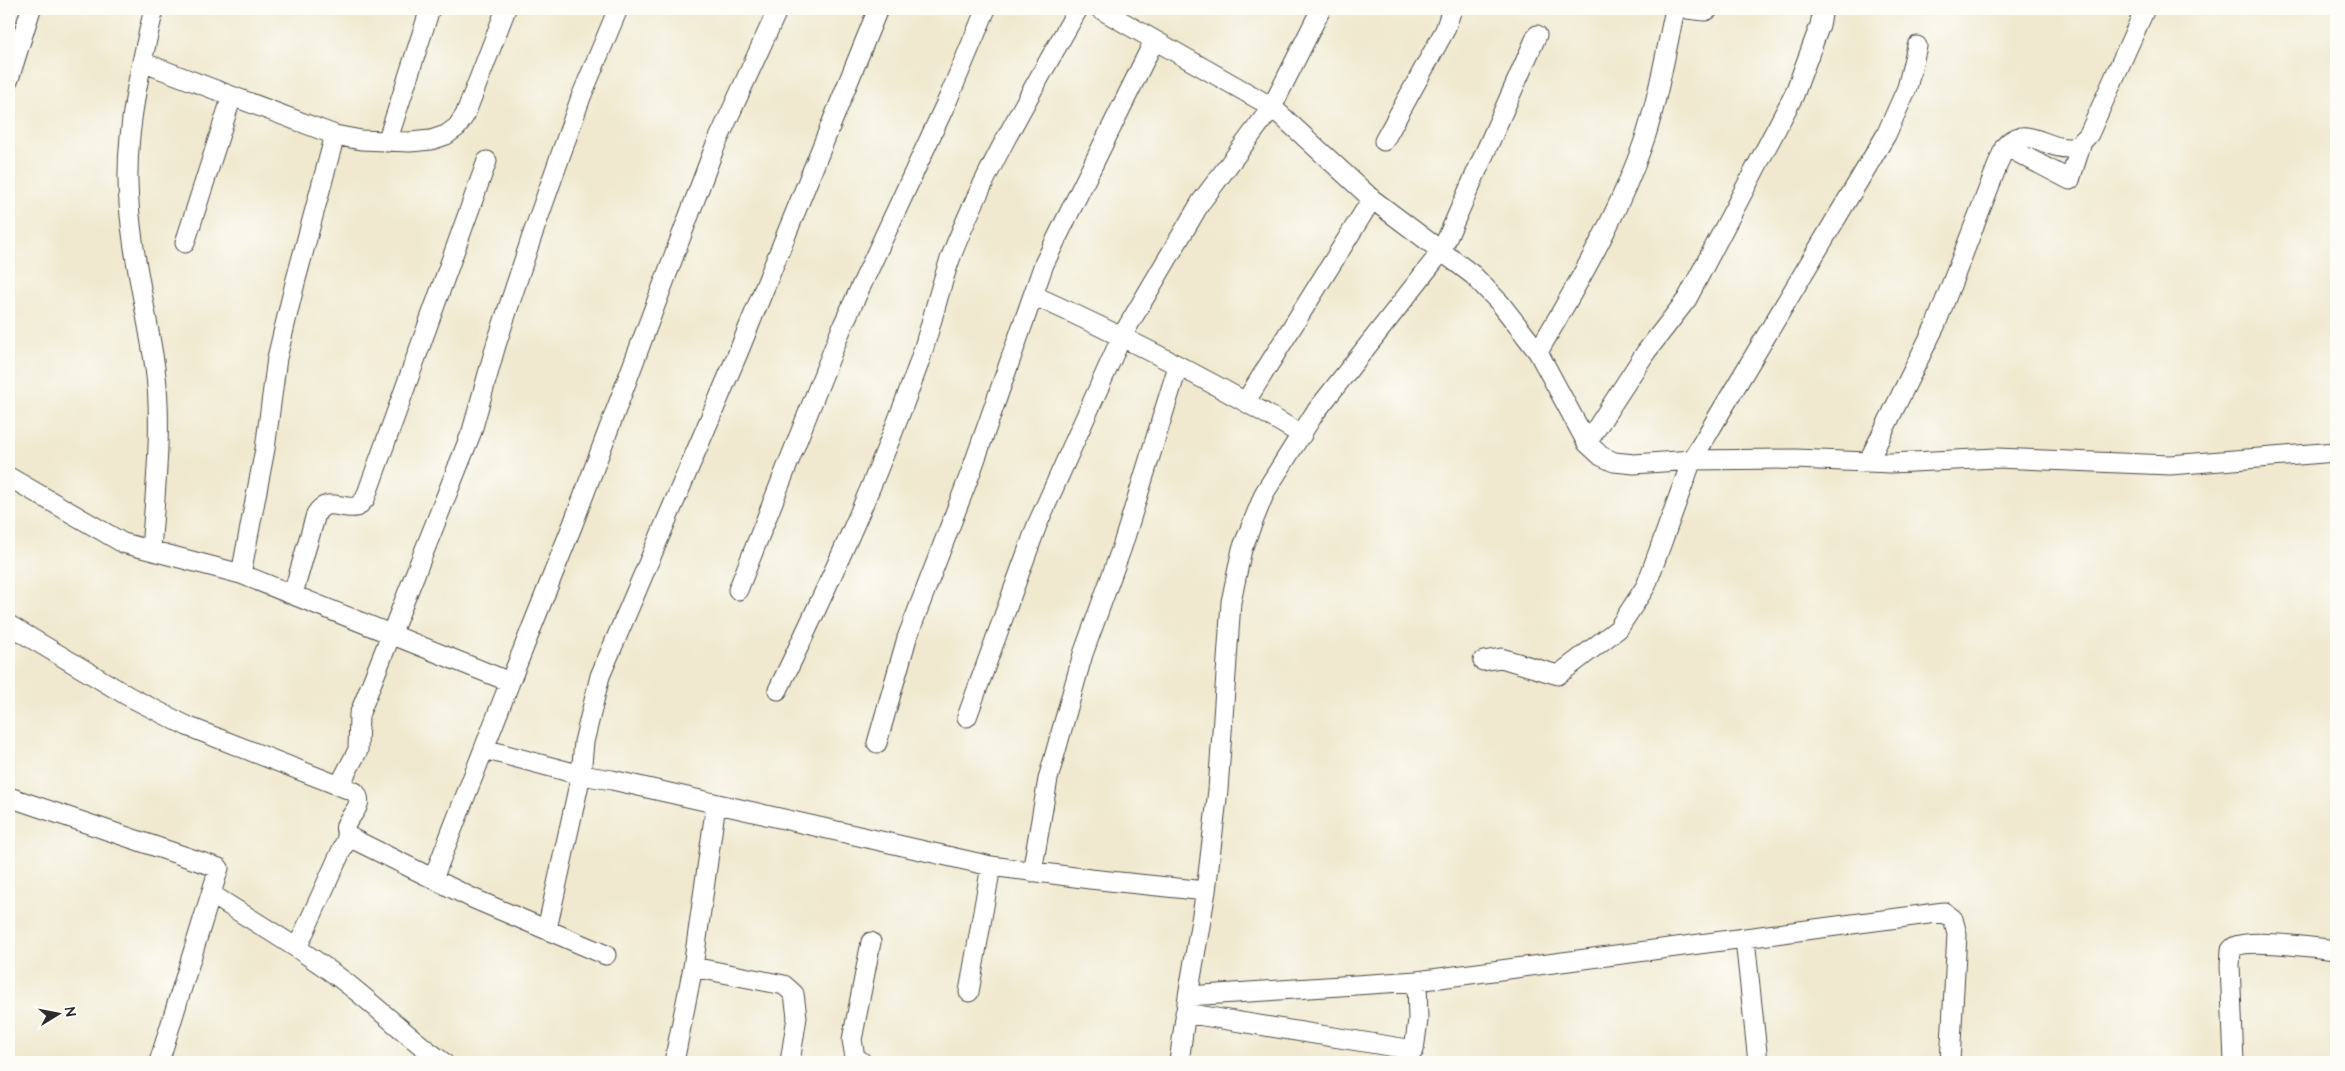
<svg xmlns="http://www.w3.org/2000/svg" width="2345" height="1071" font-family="'Architects Daughter',sans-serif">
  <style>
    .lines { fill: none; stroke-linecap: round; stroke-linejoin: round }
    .minor-casing { stroke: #494844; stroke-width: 21 }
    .minor { stroke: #fff; stroke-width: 19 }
  </style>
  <rect width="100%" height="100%" fill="#fdfcf7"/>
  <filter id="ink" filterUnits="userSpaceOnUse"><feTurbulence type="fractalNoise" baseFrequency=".02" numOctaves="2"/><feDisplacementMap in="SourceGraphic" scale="10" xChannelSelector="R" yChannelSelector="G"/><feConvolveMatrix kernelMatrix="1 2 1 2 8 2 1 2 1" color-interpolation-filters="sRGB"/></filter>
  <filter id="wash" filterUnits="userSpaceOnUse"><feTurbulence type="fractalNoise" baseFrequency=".0096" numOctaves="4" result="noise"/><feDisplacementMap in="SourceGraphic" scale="20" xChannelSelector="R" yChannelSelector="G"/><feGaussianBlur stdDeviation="1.12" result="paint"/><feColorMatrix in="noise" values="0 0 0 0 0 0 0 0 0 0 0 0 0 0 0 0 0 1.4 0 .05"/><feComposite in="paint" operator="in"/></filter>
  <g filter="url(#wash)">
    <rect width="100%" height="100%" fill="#f0e9cf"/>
  </g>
  <g filter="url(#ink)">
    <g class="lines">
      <g class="minor-casing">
        <path id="minor" d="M878,9L738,353L600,676L584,742L581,775L612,780L991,866L1090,879L1206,891
          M1100,9L1272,107L1372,199L1473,275L1500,303L1538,352L1587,443L1601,456L1614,462L1634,464L1692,460L1795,459L1891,463L1997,458L2170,465L2336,452
          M1687,9L1705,11L1709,9
          M142,62L335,135L361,140L410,142L431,140L446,135L457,127L465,115L506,9
          M9,79L31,9
          M1384,141L1445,30L1452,9
          M387,142L430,9
          M2005,146L2070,180L2082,142
          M185,243L232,96
          M1033,295C1125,337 1215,382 1302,435
          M1538,352C1579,282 1620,212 1646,135C1659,94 1666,51 1675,9
          M1246,401L1372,199
          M1587,443L1646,352L1687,299L1794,95L1820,25L1823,9
          M1868,462L1936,324L2005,146C2024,123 2047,150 2070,148C2078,147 2084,140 2089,134L2145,9
          M9,477L123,543L241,574L510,682L573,524L714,149L778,9
          M151,550C155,494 163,423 155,368C146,305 129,245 128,181C127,124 141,64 154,9
          M241,574L265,449L277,358L295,283L335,135
          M738,590L843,325L948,99L986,9
          M293,594L316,514C327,496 340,510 357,507L365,499L487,161
          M9,625L128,696L187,726L355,792C371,812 327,823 355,840L472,898L606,955
          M1483,661L1501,658L1558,675L1618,629L1646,586L1692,460L1886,135L1907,88L1917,46
          M778,690C828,586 876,482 915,374C930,335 937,293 952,254C985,170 1034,87 1078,9
          M967,717L1037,525L1122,336L1201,202L1272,107L1321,9
          M877,743L907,638L972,469L1044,264L1154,41
          M484,749L581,775L547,929
          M339,786L358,750L359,715L472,431L496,345L531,239L581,97L618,9
          M9,797L219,868L159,1062
          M1032,872L1048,779L1083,654L1122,547L1178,366
          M433,879L510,682
          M211,894C261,926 314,956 360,994C388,1017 413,1041 443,1062
          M1745,939L1758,1062
          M297,948L348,836
          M693,967L784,985L794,994L797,1017L790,1062
          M969,992L991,866
          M1188,996L1417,981L1944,912L1953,919L1957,934L1950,1062
          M1185,1013L1414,1050L1418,1020L1417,981
          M674,1062L693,967L716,804
          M862,1062L855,1057L852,1040L871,942
          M1179,1062L1188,996L1206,891L1218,790L1231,602L1242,549L1265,492L1314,414L1441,252L1537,35
          M2234,1062L2230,965L2231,950L2234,947C2250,938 2316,948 2336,950"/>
      </g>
      <use href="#minor" class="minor"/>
    </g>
  </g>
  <rect width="2345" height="1071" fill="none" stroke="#fdfcf7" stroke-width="30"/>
  <g transform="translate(58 1014) rotate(80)" stroke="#fdfcf7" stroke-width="4" paint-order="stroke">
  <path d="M0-4L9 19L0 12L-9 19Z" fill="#2b2b2b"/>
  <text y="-8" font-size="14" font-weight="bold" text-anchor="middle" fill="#2b2b2b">N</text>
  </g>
</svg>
